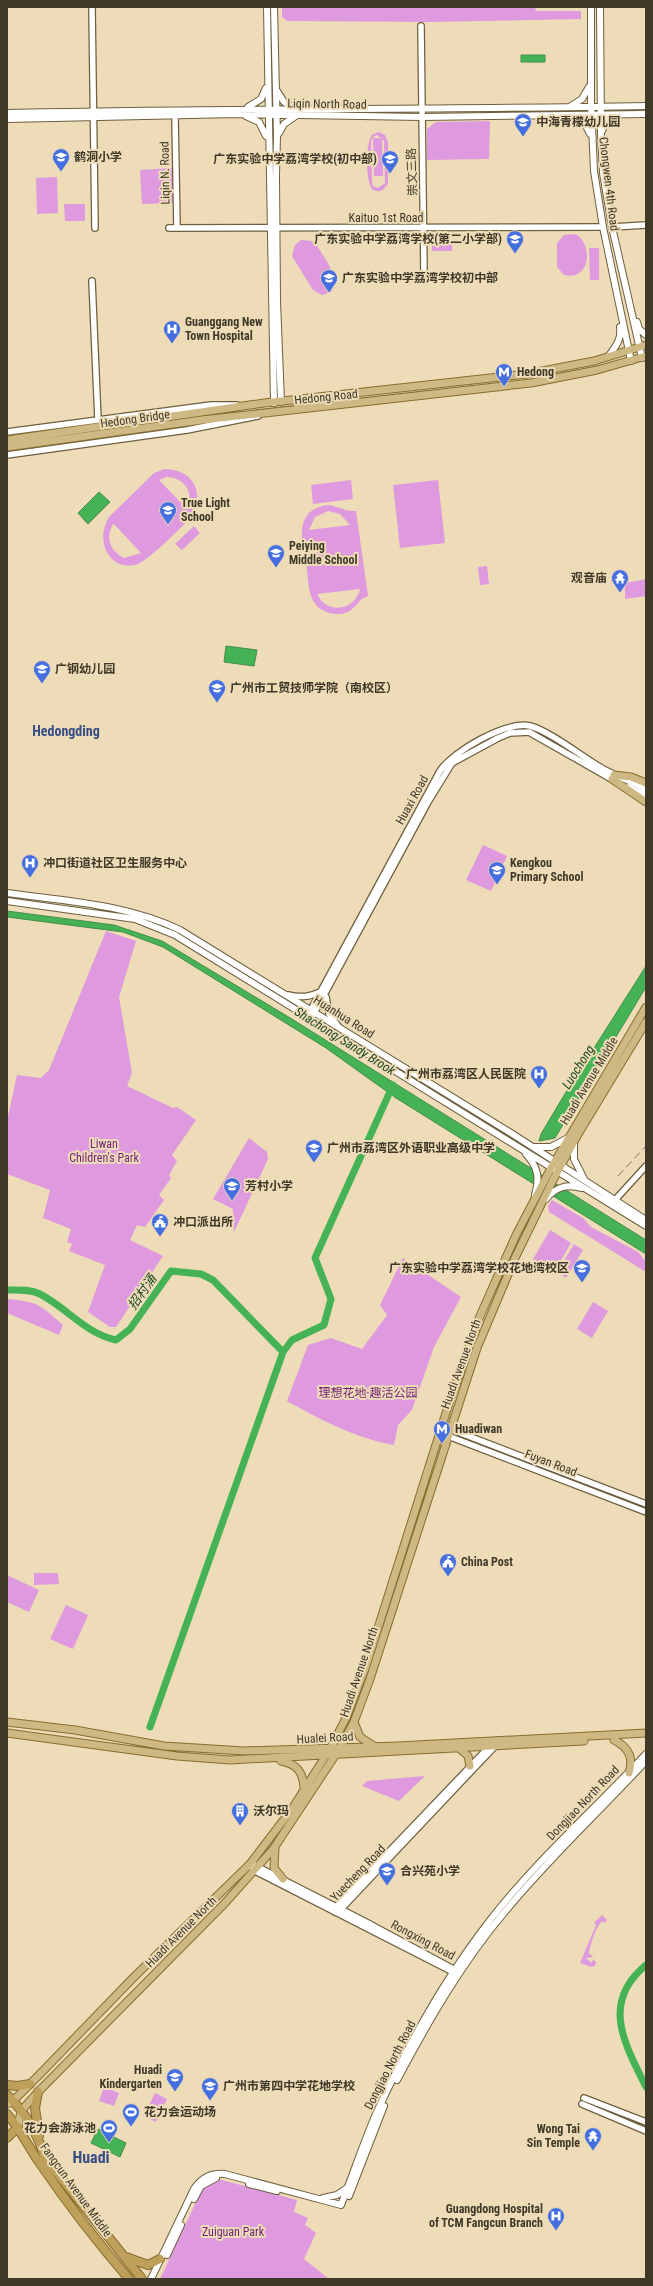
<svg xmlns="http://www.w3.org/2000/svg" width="653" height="2286" font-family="'Roboto Condensed','Noto Sans SC',sans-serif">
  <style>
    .green { fill: #de99df; fill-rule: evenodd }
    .water { fill: #46b256; stroke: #448d48 }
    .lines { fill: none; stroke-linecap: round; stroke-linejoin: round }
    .river { stroke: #46b256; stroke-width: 7 }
    .tertiary-casing { stroke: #6e5f3e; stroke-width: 8 }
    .secondary-casing { stroke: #6e5f3e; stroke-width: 8 }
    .primary-casing { stroke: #876d2e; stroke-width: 9 }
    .trunk-casing { stroke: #876d2e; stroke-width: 10 }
    .tertiary { stroke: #fff; stroke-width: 5.5 }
    .secondary { stroke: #fff; stroke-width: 6 }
    .primary { stroke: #ceb883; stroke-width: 7 }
    .trunk { stroke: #bea05a; stroke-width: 8 }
    .rail { stroke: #80755e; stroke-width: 1; stroke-dasharray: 8 4; stroke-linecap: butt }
    .labels { text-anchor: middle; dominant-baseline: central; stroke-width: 4; stroke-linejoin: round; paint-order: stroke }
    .street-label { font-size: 12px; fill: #3f3829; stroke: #eddcb7 }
    .poi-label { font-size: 12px; font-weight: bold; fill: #3f3829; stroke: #eddcb7; text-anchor: start }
    .park-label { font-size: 12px; fill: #721f76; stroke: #eddcb7 }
    .water-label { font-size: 13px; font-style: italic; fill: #1f4924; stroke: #eddcb7 }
    .quarter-label { font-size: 14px; font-weight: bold; fill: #364d86; stroke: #eddcb7 }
    .district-label { font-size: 16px; font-weight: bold; fill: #364d86; stroke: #eddcb7 }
  </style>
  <rect width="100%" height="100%" fill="#eddcb7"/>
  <path class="green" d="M282,7H535L536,11H581V19L431,22L287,21L282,17Z
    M490,121L489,159L427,160V129L436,122Z
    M379,132L385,135L388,142V183C385,190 380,193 373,190C365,183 365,140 373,134ZM377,135L384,141L385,183L378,188L373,186L372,182L371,142L373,137Z
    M373,138H382L383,176H374Z
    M172,168L174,203L142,204L140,170Z
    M57,177L58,213L37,214L36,178Z
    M64,204H85V221H65Z
    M575,234C591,240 594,281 564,275L557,267V243L564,235Z
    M301,240L312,241L316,244C324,258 341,277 331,292L322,295L313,290L292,256L295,245Z
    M432,240H452V251H432Z
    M589,248H599V280H590Z
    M164,469C190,469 204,488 194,512C190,521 148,560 138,564C110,573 94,541 109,517L154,473ZM166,477C184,477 195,492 187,509L159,480ZM113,524H114L141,553L124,558C110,551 105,538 113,524Z
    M351,480L353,499L313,504L311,485Z
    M438,480L445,543L400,548L393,485Z
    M328,505C338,506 346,512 356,511L368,596C355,600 356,615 335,614C328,613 320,610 316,605C308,595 308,580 307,569C303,544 291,510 328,505ZM328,511L340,514L350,525L309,530L315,517ZM360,589C355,611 327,615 317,594Z
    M194,526L200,533L182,550L175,544Z
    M487,566L489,584L480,585L478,567Z
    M646,579V596L625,599V583Z
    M483,845L507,856L491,891L466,880Z
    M106,931L136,941L119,997L132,1073L127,1086L173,1108L177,1107L196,1120L172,1155L177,1161L169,1175L171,1178L159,1195L164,1200L145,1227L137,1225L130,1240L163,1256L116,1327H110L88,1312L105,1265L69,1251L72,1244L67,1242L71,1229L43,1218L50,1190L7,1174V1121L17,1075L41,1078L49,1070Z
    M249,1138L267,1152L268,1159L234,1232L233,1209L213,1199Z
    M552,1200L583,1218L591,1227L638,1252L646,1262V1272L549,1212L548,1206Z
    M550,1230L571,1243L554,1272L533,1259Z
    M574,1244L583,1250L566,1278L557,1272Z
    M403,1258L461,1297L434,1347L412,1410L398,1425L394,1445C355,1438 321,1420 287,1401L308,1345L331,1338L362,1349L387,1315L380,1305Z
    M7,1299C39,1302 39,1304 63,1325L59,1335L7,1313Z
    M593,1302L608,1311L592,1338L577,1329Z
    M34,1573H58L59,1584L34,1585Z
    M7,1575L39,1590L29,1612L7,1602Z
    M66,1605L88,1615L73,1649L50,1639Z
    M425,1776L399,1801L362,1786L367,1781Z
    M602,1915L607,1920L605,1923L602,1921C594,1930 591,1944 588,1956L589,1953L593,1957L586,1958L592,1963L593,1959L596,1962L595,1966L591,1967L580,1963L596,1925L594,1923Z
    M104,2087L119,2093L114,2106L99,2101Z
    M155,2093L167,2099L156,2122L144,2116Z
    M218,2179L297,2200L294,2212L308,2218L305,2225L316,2233L304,2259L329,2279H160L203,2187Z"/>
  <path class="water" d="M521,55H545V62H521Z
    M99,492L110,502L88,524L78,513Z
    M226,646L257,650L254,666L224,662Z
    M7,911L114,925L162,941L287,1016L646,1240V1254L396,1098L326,1048L163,947L123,932L7,917Z
    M646,966V987L555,1138L539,1141L541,1134L563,1097Z
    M98,2129L126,2143L120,2157L91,2143Z"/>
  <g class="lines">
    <path class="river" d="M7,1290C18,1290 30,1289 40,1294C67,1308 85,1333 116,1340L130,1329L171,1271L201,1274L213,1280L283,1352
      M150,1727L283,1352L292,1340L324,1325L331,1299L315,1258L393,1085
      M646,1965C600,2003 625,2044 646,2087"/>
    <g class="tertiary-casing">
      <path id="tertiary" d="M92,7L95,228
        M421,26L424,274
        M175,117L177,228
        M612,227L646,225
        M169,228L603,227
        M92,281L98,420
        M7,432L211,405H237
        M7,455L187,430L258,416
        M628,787L646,796
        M288,995C301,998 310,997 322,991
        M326,997L329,1014L338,1026
        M307,1017L440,771C453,751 506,721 530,726C550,731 585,759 605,770C618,777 633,782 646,790
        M311,1019L428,802L452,763L498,738L510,733L529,732L615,781
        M615,1200L646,1166
        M450,1429L646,1504
        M448,1436L646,1512
        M254,1865L364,1921L457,1971
        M252,1867L255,1871L457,1974
        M335,1912L336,1907L490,1746
        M335,1912L341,1909L496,1745
        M584,2098L646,2122
        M582,2104L646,2131"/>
    </g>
    <g class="secondary-casing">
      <path id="secondary" d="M267,7L274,403
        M274,7L277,136L276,176L277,301L281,402
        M591,7V102L594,171L603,227L631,361
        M600,7L601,134L603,173L612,227L642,358
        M277,91L284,102L294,108
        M571,106L582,99L589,87
        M248,107L261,99L266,88
        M7,113C220,108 433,110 646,106
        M246,116L259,122L266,136
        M572,116L584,122L590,134
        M7,119L236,114L422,117L646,114
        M602,131L606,121L616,115
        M279,133L284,124L297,115
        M637,322L639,329L646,335
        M608,357C615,347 622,340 620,327
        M7,893C64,901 127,904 180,930L514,1135L646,1220
        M7,901L135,919L175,935L646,1226
        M574,1143V1159L584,1179
        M534,1147H551L568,1138
        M526,1154C538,1167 540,1178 535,1195
        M546,1199C556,1187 566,1184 582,1188
        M397,2080C428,2022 461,1964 503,1914C547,1860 599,1812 646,1761
        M249,2184L277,2191
        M349,2196L384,2106
        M323,2198L337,2195L347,2188
        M194,2199L201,2186L216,2178
        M167,2255L181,2225
        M151,2279L194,2189C202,2177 211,2173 225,2174L341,2205C353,2175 363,2144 376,2114C407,2046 445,1978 491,1919C537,1860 595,1809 646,1754"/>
    </g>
    <g class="primary-casing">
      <path id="primary" d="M7,440L264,403L527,374L594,361L646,345
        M7,447L202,420L531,383L597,370L646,356
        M614,775L631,777L646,783
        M612,779L646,802
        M7,1722L75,1730L164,1746L244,1751L398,1746L646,1733
        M354,1722L360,1737L374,1746
        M7,1733L177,1756L230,1760L584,1741
        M614,1740C628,1747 634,1757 629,1773
        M459,1748L468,1756L470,1766
        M281,1761C297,1764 303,1772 304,1788
        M275,1847L274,1868L283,1879
        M7,2104L13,2101L40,2074L135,1976L250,1864L292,1809L330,1749L346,1718L366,1666L451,1397L480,1316L516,1235L551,1168L646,1007
        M18,2127L21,2111L38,2092L225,1903L274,1848L340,1748L354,1722L370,1679L477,1348L515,1258L553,1180L577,1136L646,1022"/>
    </g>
    <g class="trunk-casing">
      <path id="trunk" d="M7,2085L18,2086L30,2084
        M38,2092L35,2108L39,2136
        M7,2095C25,2112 38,2135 45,2158L142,2279
        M7,2114C20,2129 28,2146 39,2162C67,2203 97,2242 129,2279
        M7,2138L18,2127
        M126,2257L148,2265L160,2259"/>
    </g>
    <use href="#tertiary" class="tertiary"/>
    <use href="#secondary" class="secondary"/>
    <use href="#primary" class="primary"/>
    <use href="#trunk" class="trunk"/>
    <path class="rail" d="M618,1176L646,1146"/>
  </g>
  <defs>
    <g id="school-pin" transform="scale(0.9)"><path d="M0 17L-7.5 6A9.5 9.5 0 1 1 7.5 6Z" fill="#456ee0" stroke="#eddcb7"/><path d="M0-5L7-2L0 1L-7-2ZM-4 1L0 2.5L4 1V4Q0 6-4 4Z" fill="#fff"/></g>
    <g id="hospital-pin" transform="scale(0.9)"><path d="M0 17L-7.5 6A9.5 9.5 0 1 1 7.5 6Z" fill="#456ee0" stroke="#eddcb7"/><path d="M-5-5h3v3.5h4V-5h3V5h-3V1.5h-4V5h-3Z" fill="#fff"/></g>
    <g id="metro-pin" transform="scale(0.9)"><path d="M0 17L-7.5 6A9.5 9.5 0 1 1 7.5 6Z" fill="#456ee0" stroke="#eddcb7"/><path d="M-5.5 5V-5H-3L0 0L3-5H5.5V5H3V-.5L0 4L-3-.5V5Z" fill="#fff"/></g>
    <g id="temple-pin" transform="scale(0.9)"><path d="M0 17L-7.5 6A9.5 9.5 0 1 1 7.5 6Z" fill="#456ee0" stroke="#eddcb7"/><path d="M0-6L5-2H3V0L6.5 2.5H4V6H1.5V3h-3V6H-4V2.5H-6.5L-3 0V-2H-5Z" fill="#fff"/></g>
    <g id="university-pin" transform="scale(0.9)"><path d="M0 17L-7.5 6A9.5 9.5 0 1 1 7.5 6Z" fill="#456ee0" stroke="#eddcb7"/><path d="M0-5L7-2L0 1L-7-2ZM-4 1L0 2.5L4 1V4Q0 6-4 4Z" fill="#fff"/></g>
    <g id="civic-pin" transform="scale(0.9)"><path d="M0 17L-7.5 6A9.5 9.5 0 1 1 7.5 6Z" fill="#456ee0" stroke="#eddcb7"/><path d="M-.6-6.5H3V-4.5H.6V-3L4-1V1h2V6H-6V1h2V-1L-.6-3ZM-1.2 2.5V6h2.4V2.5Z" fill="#fff"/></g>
    <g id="building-pin" transform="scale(0.9)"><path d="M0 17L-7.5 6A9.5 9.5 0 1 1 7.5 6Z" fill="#456ee0" stroke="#eddcb7"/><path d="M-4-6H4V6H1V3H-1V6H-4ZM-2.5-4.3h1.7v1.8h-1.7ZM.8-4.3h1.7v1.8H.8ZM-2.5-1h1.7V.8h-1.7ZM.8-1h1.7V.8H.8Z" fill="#fff"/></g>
    <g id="stadium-pin" transform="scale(0.9)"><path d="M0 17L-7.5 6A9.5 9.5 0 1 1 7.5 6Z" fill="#456ee0" stroke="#eddcb7"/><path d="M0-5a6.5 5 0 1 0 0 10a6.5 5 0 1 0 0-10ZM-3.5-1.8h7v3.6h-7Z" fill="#fff"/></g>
  </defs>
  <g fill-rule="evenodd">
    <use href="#school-pin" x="523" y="122"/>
    <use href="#school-pin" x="61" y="157"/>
    <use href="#school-pin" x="390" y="159"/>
    <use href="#school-pin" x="515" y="239"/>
    <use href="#school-pin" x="329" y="278"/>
    <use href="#hospital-pin" x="172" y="329"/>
    <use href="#metro-pin" x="504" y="372"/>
    <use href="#school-pin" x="168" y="510"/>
    <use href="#school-pin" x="276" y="553"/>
    <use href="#temple-pin" x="620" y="578"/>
    <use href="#school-pin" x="42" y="669"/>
    <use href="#university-pin" x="217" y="688"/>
    <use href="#hospital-pin" x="30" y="863"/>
    <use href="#school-pin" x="497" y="870"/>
    <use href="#hospital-pin" x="539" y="1074"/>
    <use href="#school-pin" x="314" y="1148"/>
    <use href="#school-pin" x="232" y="1186"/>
    <use href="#civic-pin" x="160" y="1222"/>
    <use href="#school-pin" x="582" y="1268"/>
    <use href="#metro-pin" x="442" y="1429"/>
    <use href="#civic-pin" x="448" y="1562"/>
    <use href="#building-pin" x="240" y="1811"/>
    <use href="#school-pin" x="387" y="1871"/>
    <use href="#school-pin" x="175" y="2077"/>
    <use href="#school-pin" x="210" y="2086"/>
    <use href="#stadium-pin" x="131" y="2112"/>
    <use href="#stadium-pin" x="109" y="2128"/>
    <use href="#temple-pin" x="593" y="2136"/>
    <use href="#hospital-pin" x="556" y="2216"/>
  </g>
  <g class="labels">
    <g class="street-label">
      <text transform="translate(327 104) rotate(1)">Liqin North Road</text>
      <text transform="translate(412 172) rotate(-92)">崇文三路</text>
      <text transform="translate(165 173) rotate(-91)">Liqin N. Road</text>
      <text transform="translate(609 184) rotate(83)">Chongwen 4th Road</text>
      <text x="386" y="218">Kaituo 1st Road</text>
      <text transform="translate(326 397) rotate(-6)">Hedong Road</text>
      <text transform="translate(135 419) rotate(-8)">Hedong Bridge</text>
      <text transform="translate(412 800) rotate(-61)">Huaxi Road</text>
      <text transform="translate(344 1017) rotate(32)">Huanhua Road</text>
      <text transform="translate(589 1081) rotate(-59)">Huadi Avenue Middle</text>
      <text transform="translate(461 1364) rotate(-70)">Huadi Avenue North</text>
      <text transform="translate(551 1463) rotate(21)">Fuyan Road</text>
      <text transform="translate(359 1672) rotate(-71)">Huadi Avenue North</text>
      <text transform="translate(325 1738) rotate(-3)">Hualei Road</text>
      <text transform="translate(583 1803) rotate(-46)">Dongjiao North Road</text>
      <text transform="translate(358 1873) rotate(-46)">Yuecheng Road</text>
      <text transform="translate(181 1932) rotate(-45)">Huadi Avenue North</text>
      <text transform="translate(423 1940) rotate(28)">Rongxing Road</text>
      <text transform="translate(390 2065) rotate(-63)">Dongjiao North Road</text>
      <text transform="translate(76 2190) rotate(54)">Fangcun Avenue Middle</text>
    </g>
    <g class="poi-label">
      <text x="536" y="122">中海青檬幼儿园</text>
      <text x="74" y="157">鹤洞小学</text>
      <text x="377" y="159" text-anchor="end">广东实验中学荔湾学校(初中部)</text>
      <text x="502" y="239" text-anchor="end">广东实验中学荔湾学校(第二小学部)</text>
      <text x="342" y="278">广东实验中学荔湾学校初中部</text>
      <text x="185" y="322">Guanggang New<tspan x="185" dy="14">Town Hospital</tspan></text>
      <text x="517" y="372">Hedong</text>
      <text x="181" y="503">True Light<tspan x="181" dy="14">School</tspan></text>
      <text x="289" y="546">Peiying<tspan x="289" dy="14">Middle School</tspan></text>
      <text x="607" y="578" text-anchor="end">观音庙</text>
      <text x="55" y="669">广钢幼儿园</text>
      <text x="230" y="688">广州市工贸技师学院（南校区）</text>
      <text x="43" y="863">冲口街道社区卫生服务中心</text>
      <text x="510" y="863">Kengkou<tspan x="510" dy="14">Primary School</tspan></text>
      <text x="526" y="1074" text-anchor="end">广州市荔湾区人民医院</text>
      <text x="327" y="1148">广州市荔湾区外语职业高级中学</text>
      <text x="245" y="1186">芳村小学</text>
      <text x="173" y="1222">冲口派出所</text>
      <text x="569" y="1268" text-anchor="end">广东实验中学荔湾学校花地湾校区</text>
      <text x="455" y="1429">Huadiwan</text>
      <text x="461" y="1562">China Post</text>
      <text x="253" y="1811">沃尔玛</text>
      <text x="400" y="1871">合兴苑小学</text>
      <text x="162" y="2070" text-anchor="end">Huadi<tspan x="162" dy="14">Kindergarten</tspan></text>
      <text x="223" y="2086">广州市第四中学花地学校</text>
      <text x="144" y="2112">花力会运动场</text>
      <text x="96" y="2128" text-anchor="end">花力会游泳池</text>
      <text x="580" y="2129" text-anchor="end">Wong Tai<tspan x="580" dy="14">Sin Temple</tspan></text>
      <text x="543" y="2209" text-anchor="end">Guangdong Hospital<tspan x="543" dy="14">of TCM Fangcun Branch</tspan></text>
    </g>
    <g class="park-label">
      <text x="104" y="1144">Liwan<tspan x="104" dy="14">Children's Park</tspan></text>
      <text x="368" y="1393">理想花地·趣活公园</text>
      <text x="233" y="2232">Zuiguan Park</text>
    </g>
    <g class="water-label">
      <text transform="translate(345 1041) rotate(32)">Shachong/Sandy Brook</text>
      <text transform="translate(578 1067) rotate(-58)">Luochong</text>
      <text transform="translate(142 1292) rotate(-55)">招村涌</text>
    </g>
    <g class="quarter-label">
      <text x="66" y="731">Hedongding</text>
    </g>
    <g class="district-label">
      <text x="91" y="2157">Huadi</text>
    </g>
  </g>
  <rect width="653" height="2286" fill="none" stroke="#3f3829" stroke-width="16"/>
</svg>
